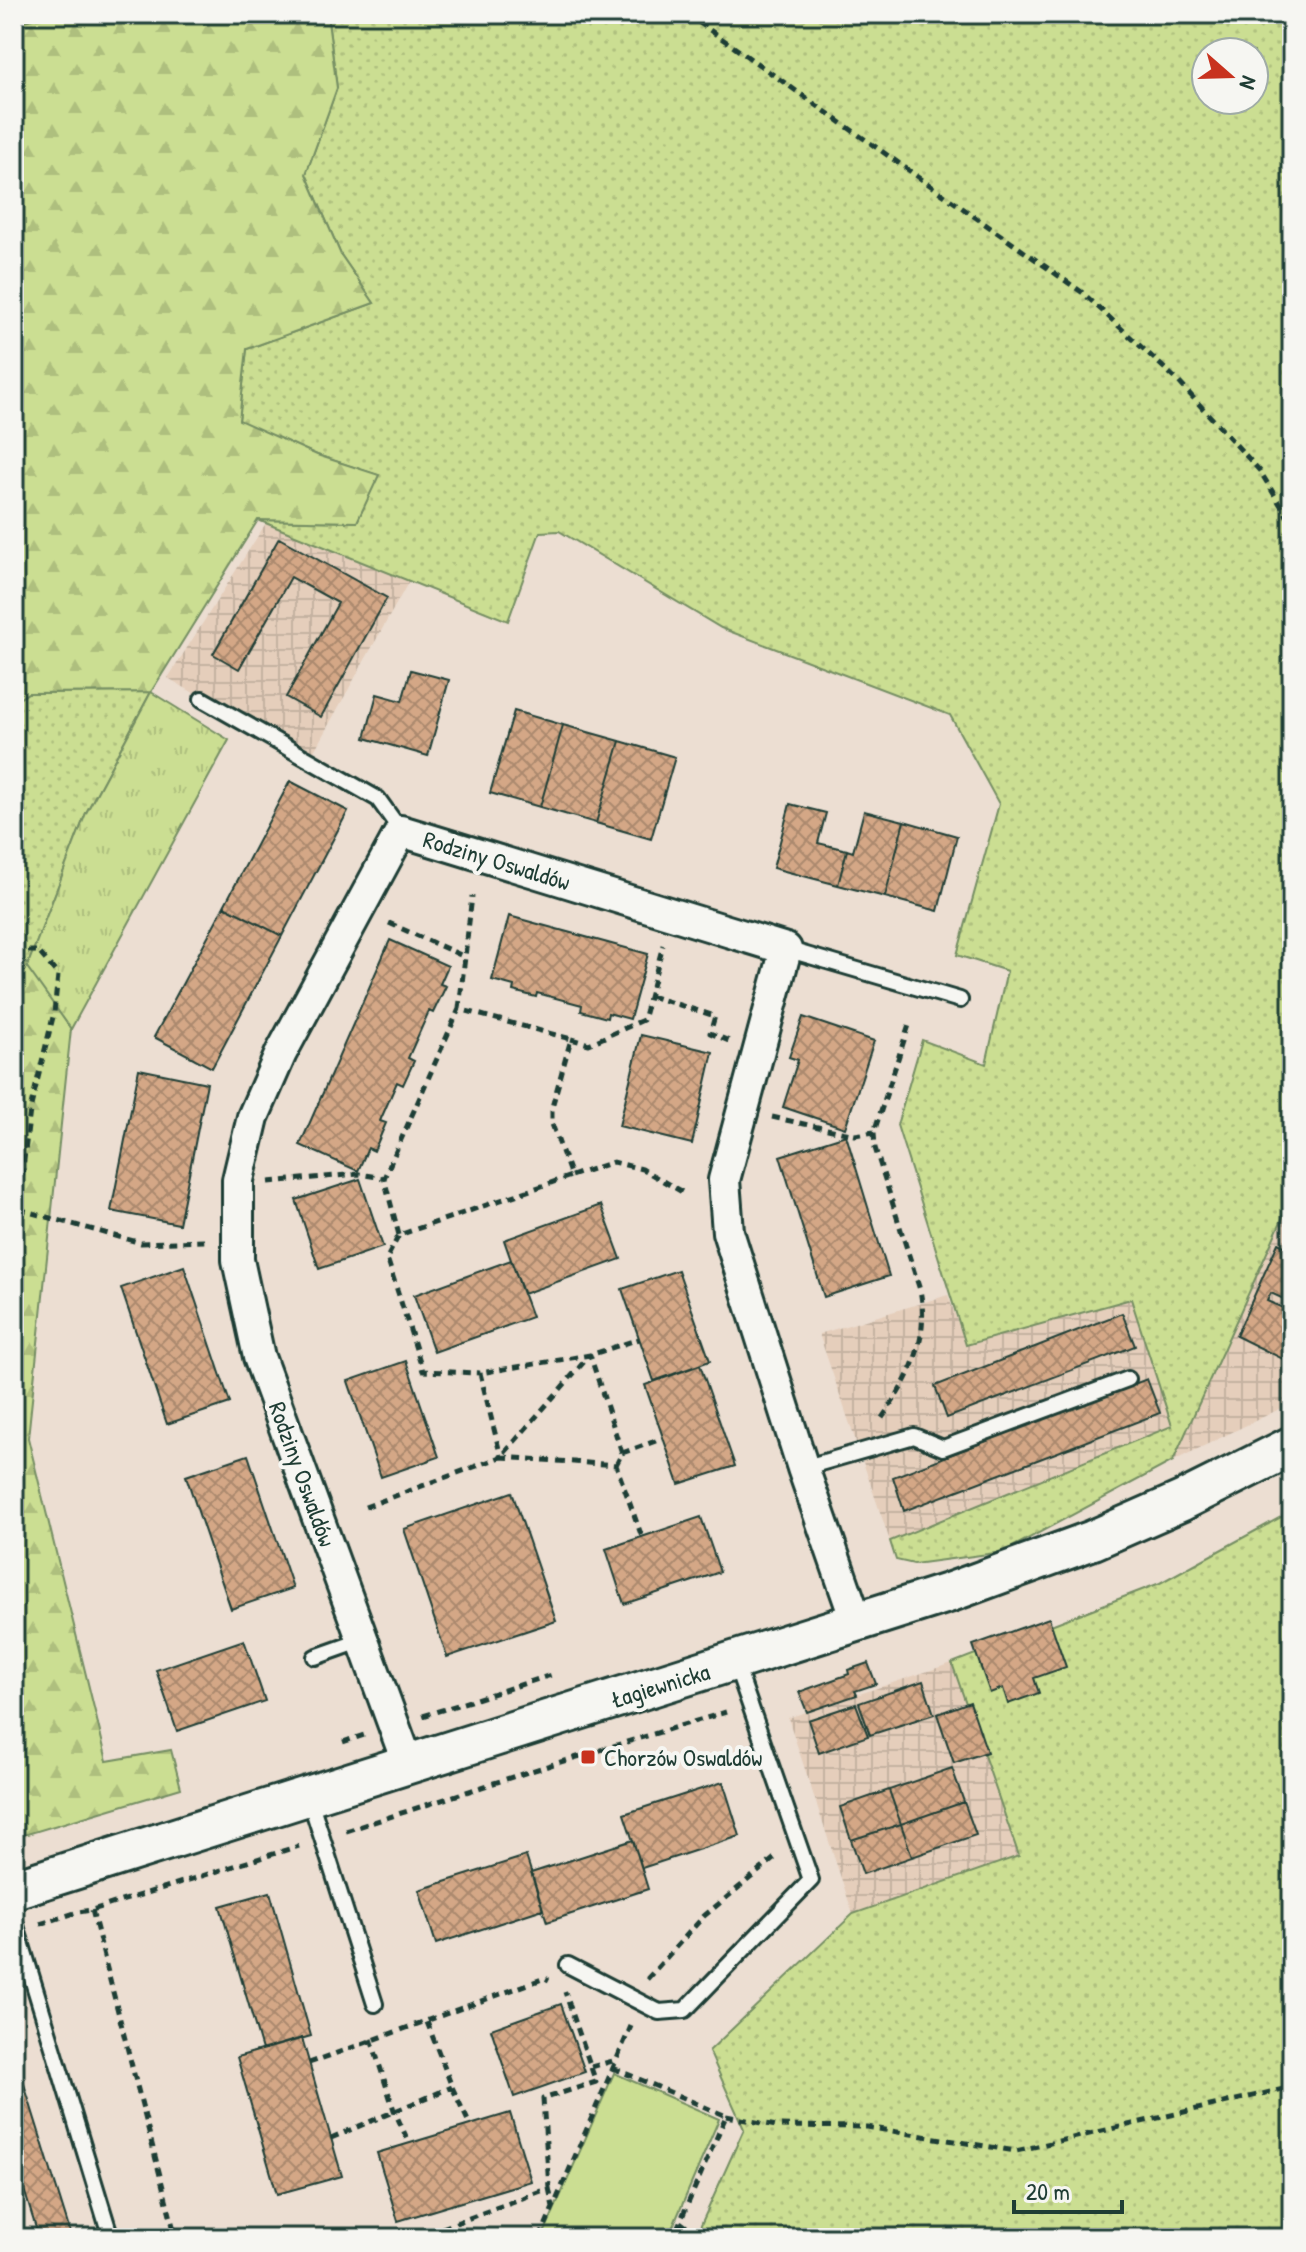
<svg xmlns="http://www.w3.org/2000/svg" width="1306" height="2252" font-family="'Patrick Hand',sans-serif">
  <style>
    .industrial { fill: url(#industrial-grid) }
    .grass { fill: url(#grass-dots); stroke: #758e63; stroke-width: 2; fill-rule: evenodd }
    .forest { fill: url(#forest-firs); stroke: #758e63; stroke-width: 2 }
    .park { fill: url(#park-tufts); stroke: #758e63; stroke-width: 2 }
    .pitch { fill: #cbde92; stroke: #758e63; stroke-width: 2 }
    .building { fill: url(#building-cross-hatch); stroke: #1f3d34; stroke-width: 2 }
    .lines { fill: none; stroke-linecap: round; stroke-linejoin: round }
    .service-casing { stroke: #1f3d34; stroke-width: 20 }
    .minor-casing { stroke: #1f3d34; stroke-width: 36 }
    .tertiary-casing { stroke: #1f3d34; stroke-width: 44 }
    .path { stroke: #1f3d34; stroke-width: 5; stroke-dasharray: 8 6; stroke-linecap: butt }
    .service { stroke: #f6f6f2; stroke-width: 14 }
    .minor { stroke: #f6f6f2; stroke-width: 30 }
    .tertiary { stroke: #f6f6f2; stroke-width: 38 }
    .poi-dot { fill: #c8321e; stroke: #f6f6f2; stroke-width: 3 }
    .labels { text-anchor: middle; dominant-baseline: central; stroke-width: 8; stroke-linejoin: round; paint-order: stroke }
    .street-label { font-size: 24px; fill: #1f3d34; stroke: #f6f6f2 }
    .poi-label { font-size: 24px; fill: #1f3d34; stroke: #f6f6f2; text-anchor: start }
  </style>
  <defs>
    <pattern id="industrial-grid" width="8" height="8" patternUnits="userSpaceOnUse" patternTransform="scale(2)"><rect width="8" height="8" fill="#e5cebb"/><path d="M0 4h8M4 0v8" fill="none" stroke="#c4b2a1"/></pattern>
    <pattern id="grass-dots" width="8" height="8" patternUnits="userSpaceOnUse" patternTransform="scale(2)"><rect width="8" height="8" fill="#cbde92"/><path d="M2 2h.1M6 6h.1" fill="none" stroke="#aebf7e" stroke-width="1.8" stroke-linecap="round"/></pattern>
    <pattern id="forest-firs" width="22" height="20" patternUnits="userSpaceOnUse" patternTransform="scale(2)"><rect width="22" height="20" fill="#cbde92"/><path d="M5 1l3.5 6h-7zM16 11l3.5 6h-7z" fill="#aebf7e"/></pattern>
    <pattern id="park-tufts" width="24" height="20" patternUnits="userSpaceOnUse" patternTransform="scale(2)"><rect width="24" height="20" fill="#cbde92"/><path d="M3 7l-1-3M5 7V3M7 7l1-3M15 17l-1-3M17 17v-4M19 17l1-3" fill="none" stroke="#aebf7e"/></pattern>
    <pattern id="building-cross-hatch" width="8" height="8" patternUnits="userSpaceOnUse" patternTransform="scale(2)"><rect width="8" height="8" fill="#d4a786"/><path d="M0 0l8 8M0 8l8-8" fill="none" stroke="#ab896e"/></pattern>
  </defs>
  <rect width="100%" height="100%" fill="#ecded2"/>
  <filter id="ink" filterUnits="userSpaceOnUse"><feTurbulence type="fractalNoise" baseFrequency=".0125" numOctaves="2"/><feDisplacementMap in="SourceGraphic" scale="16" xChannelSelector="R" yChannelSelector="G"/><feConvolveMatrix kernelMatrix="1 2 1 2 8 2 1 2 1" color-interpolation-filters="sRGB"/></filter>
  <g filter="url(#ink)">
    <path class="industrial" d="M266,523L409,581L309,760L168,678Z
      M1292,1197V1403L1173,1461L1189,1427Z
      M948,1295L966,1345L1131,1299L1172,1426L890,1541L819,1334Z
      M952,1663L1020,1856L853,1914L788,1718Z"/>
    <path class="grass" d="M327,14H1292V1197L1173,1461L1003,1552L914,1564L896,1560L890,1541L1172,1426L1131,1299L966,1345L897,1125L922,1040L986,1064L1007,971L957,955L999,804L950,715L721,628L559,531L540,532L508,621L258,520L357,522L378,475L317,455L239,421L247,349L374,303L341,255L306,174L337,88ZM1206,52H1254V100H1206Z
      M151,692L86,813L27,967L14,945V702L28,693Z
      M1292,1511V2238H695L744,2129L709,2051L853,1914L1019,1856L952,1663L1160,1583Z"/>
    <path class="forest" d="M56,14H327L337,88L306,174L341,255L374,303L247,349L239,420L317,455L379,475L357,522L258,520L151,692L28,693L14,702V23Z
      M14,945L71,1029L28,1438L107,1761L171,1750L181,1788L14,1838Z"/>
    <path class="park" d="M151,692L229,740L71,1029L27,967L86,813Z"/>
    <path class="pitch" d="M614,2073L719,2119L668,2238H542Z"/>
    <path class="building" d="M279,538L387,598L321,717L286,697L338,603L291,577L239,669L213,654Z
      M411,670L449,680L428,756L365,738L377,694L402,701Z
      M514,711L563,725L540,807L490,793Z
      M563,725L620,741L596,823L540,807Z
      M620,741L675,757L651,839L596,823Z
      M290,781L348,811L282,936L224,906Z
      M790,804L826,813L818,843L847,850L838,885L773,868Z
      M864,811L904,821L885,897L838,885L847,850L853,852Z
      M904,821L957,836L938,911L885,897Z
      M224,906L282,936L212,1068L154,1037Z
      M509,916L648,954L630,1019L608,1013L607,1018L581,1011L582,1005L537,993L536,997L513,991L514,986L492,980Z
      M390,940L448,966L440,984L446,986L433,1013L429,1011L408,1058L414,1061L403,1085L397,1082L380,1121L386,1123L374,1151L368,1148L358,1171L300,1145Z
      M803,1017L874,1041L845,1128L783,1107L798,1060L789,1057Z
      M641,1035L713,1052L692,1144L619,1126Z
      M139,1069L207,1083L179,1224L111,1211Z
      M846,1135L889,1276L824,1297L780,1156Z
      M360,1179L383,1247L319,1269L296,1200Z
      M601,1205L621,1259L523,1294L504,1240Z
      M1278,1243L1292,1250V1303L1271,1293L1267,1301L1292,1312V1351L1287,1361L1236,1336Z
      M511,1260L532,1317L434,1352L414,1295Z
      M184,1266L230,1403L167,1424L121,1288Z
      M678,1270L710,1361L654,1381L622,1289Z
      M1122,1313L1135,1346L947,1418L935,1386Z
      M406,1361L439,1457L381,1477L348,1381Z
      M700,1365L735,1466L679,1484L645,1385Z
      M1147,1379L1160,1413L904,1511L893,1477Z
      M248,1455L293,1588L231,1609L186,1476Z
      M512,1492L556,1621L447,1657L404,1529Z
      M701,1517L720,1572L624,1604L606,1549Z
      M1049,1618L1066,1667L1034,1678L1039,1693L1008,1704L1003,1688L990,1693L973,1645Z
      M244,1640L265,1701L177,1731L156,1670Z
      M868,1663L876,1684L855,1691L857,1695L807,1712L799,1692L849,1674L848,1670Z
      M923,1681L934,1714L870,1735L859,1703Z
      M970,1702L987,1752L954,1763L937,1714Z
      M856,1704L868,1736L819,1753L808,1720Z
      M952,1768L964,1802L901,1824L889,1790Z
      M723,1782L740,1836L642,1868L624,1814Z
      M889,1790L901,1824L851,1840L840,1807Z
      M964,1802L976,1835L912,1857L901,1824Z
      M901,1824L912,1857L863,1874L851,1840Z
      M633,1840L648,1889L547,1922L531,1873Z
      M526,1856L543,1909L436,1944L419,1890Z
      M270,1892L311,2036L262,2050L220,1906Z
      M561,2004L585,2072L514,2097L491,2029Z
      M302,2038L342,2176L277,2194L237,2057Z
      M14,2052L72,2238H39L14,2157Z
      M510,2113L531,2181L398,2221L377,2153Z"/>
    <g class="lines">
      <g class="service-casing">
        <path id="service" d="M202,699L378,799L401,831
          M786,949L960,1000
          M803,1468L914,1436L943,1448L1128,1379
          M315,1657L363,1640
          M309,1797L375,2004
          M14,1919L111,2238
          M568,1965L659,2012L685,2010L811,1880L735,1662"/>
      </g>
      <g class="minor-casing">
        <path id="minor" d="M408,1764L259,1357L238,1260V1180L253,1117L281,1053L401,831L786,949L724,1180L728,1232L803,1468L857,1623"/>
      </g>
      <g class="tertiary-casing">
        <path id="tertiary" d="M14,1889L948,1593L1093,1540L1182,1501L1292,1446"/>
      </g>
      <path class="path" d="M687,14L1083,293L1176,379L1260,471L1292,524
        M389,923L465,957
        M14,951H38L58,975L54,1013L30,1110L18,1209L141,1243L205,1241
        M650,996L715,1016L710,1033L729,1041
        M459,1009L472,896
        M571,1039L589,1044L643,1020L663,945
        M772,1117L855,1135L874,1132
        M571,1176L613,1162L642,1169L684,1193
        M269,1182L359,1174L384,1178
        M399,1235L384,1178L459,1009L571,1039L552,1107V1124L571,1176L399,1235L387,1258L423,1371L480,1373
        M882,1418C910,1377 930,1340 920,1290L875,1148L874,1132L910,1022
        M622,1453L664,1438
        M616,1465L622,1453L590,1355L501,1457L616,1465L642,1537
        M365,1507L501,1457L480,1373L590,1355L639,1339
        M423,1716L551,1675
        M343,1742L364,1735
        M346,1831L531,1771L726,1712
        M92,1910L176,2238
        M40,1924L78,1912L92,1910L299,1846
        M647,1979L704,1916L776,1857
        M427,2022L452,2087L470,2125
        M371,2039L394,2110L409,2143
        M309,2063L545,1978L549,1980
        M591,2067L616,2060
        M613,2068L726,2116L673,2238
        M726,2116L776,2126L867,2127L1016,2151L1292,2087
        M331,2138L452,2087
        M549,2188L553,2207
        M680,2222L701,2238
        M416,2238L549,2188L543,2099L596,2082L565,1992
        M540,2238L631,2026"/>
      <use href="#service" class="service"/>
      <use href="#minor" class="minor"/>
      <use href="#tertiary" class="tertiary"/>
    </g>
  </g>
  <rect class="poi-dot" x="580" y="1749" width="16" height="16" rx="4"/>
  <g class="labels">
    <g class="street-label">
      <text transform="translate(497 860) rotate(17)">Rodziny Oswaldów</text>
      <text transform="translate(303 1474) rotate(70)">Rodziny Oswaldów</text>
      <text transform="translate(660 1685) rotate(-17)">Łagiewnicka</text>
    </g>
    <g class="poi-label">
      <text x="604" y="1757">Chorzów Oswaldów</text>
    </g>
  </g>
  <rect width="1306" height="2252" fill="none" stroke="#f6f6f2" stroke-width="48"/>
  <rect x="24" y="24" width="1258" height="2204" fill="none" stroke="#1f3d34" stroke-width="3" filter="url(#ink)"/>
  <g transform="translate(1230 76) rotate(110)"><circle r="38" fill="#f6f6f2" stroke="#a0aca6" stroke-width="2"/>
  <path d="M0-6L14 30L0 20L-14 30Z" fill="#c8321e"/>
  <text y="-12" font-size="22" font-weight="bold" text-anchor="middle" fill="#1f3d34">N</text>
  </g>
  <path d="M1014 2200v12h108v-12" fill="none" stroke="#1f3d34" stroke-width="4"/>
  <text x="1026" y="2200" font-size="24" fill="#1f3d34" stroke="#f6f6f2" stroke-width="6" paint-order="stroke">20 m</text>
</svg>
